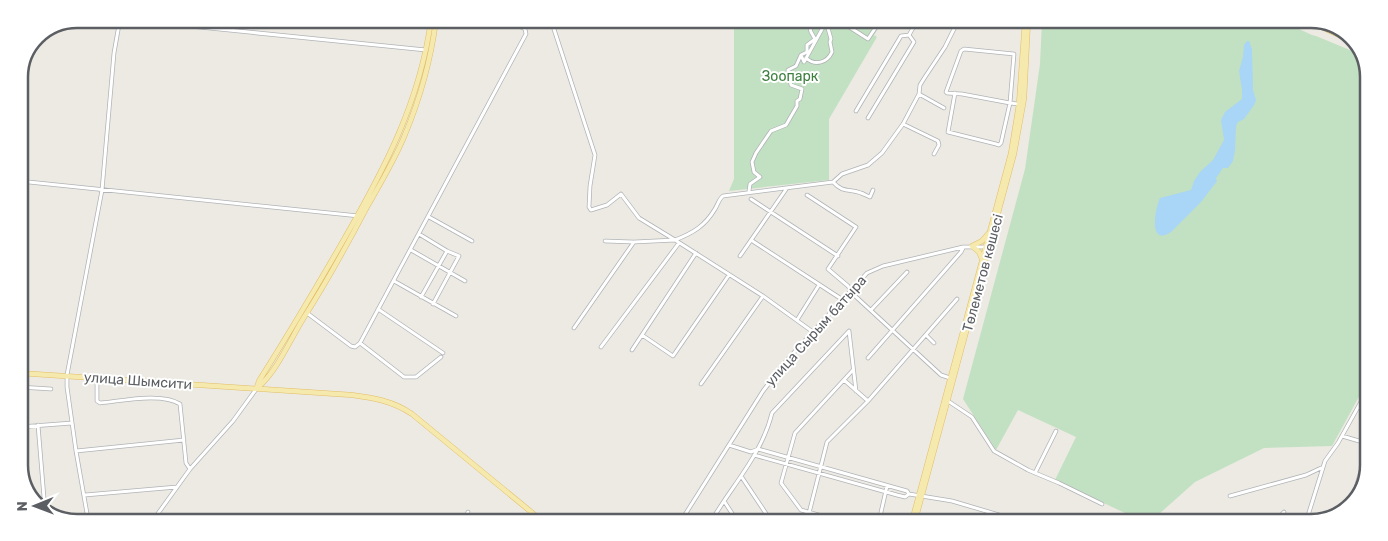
<svg xmlns="http://www.w3.org/2000/svg" width="1388" height="541" font-family="Rubik,sans-serif">
  <style>
    .green { fill: #c2e1c2 }
    .water { fill: #a9d5f6 }
    .lines { fill: none; stroke-linecap: round; stroke-linejoin: round }
    .minor-casing { stroke: #b0b3b7; stroke-width: 4.5 }
    .major-casing { stroke: #e2be66; stroke-width: 5.5 }
    .minor { stroke: #fff; stroke-width: 3 }
    .major { stroke: #f6e9ae; stroke-width: 4.5 }
    .labels { text-anchor: middle; dominant-baseline: central; stroke-width: 4; stroke-linejoin: round; paint-order: stroke }
    .park-label { font-size: 14px; fill: #3d7f3f; stroke: #fff }
    .street-label { font-size: 14px; fill: #5b5e62; stroke: #fff }
    .rim { fill: none; stroke: #5b5e62; stroke-width: 2.5 }
  </style>
  <rect width="100%" height="100%" fill="#eceae3"/>
  <path class="green" d="M734,20L883,21L874,35L877,37L829,119V180L729,191L734,179Z
    M1042,21L1284,22L1312,35L1316,36L1362,55L1369,72L1367,382L1332,446L1264,448L1195,482L1150,522H1144L1055,480L1076,437L1018,410L996,450L963,399L1025,169L1040,64Z"/>
  <path class="water" d="M1247,41H1249L1252,49L1253,90L1256,100L1254,105L1244,119L1238,122L1236,126L1235,151L1233,161L1228,168H1223L1216,178L1217,181L1201,202L1171,232C1148,247 1155,209 1160,198L1191,190L1194,181L1200,172L1213,160L1224,140L1221,120L1225,112L1242,99V90L1239,71L1243,57L1244,45Z"/>
  <g class="lines">
    <g class="minor-casing">
      <path id="minor" d="M119,19L426,50
        M551,20L595,155L590,186L589,207L591,210L607,205L621,194L639,218L675,240C693,233 705,226 715,209C718,204 719,199 723,196L833,182L842,174L868,165L882,153L903,124L919,94L920,85L925,77L945,47L958,21
        M815,21L810,28L811,32L815,39L807,45V52L801,55L804,62L826,22
        M840,21L868,39L880,21
        M909,35L917,21
        M964,49L1014,54L1010,103L962,94L947,93L946,92L961,51Z
        M806,58C815,66 827,63 832,52L830,42L831,39L826,21
        M955,93L948,132L996,144L999,145L1001,143L1010,103L1019,104
        M919,94L944,108
        M856,111L901,36L909,35
        M868,118L914,42L909,35
        M903,124L938,141L939,145L934,154
        M19,181L359,216
        M833,182C844,194 849,188 861,193C864,194 867,196 870,197L873,190
        M749,191L750,184L760,177L754,172L752,162L756,153L771,131L786,125L797,106V101L800,99L802,89L791,85L788,70L796,66L801,55
        M807,195L856,227L828,269L848,286L854,295L941,375L950,378
        M751,199L838,256
        M429,217L472,241
        M419,234L447,251L459,256L433,304
        M751,240L843,300
        M605,241L633,242
        M411,250L465,281
        M740,256L787,188
        M394,281L456,316
        M421,297L447,251
        M378,309L443,353
        M871,310L907,272
        M307,313L351,346L355,347L360,343L526,34L525,29L508,20
        M797,320L819,285
        M574,328L634,242L675,240L763,296L813,332
        M849,331L856,391
        M642,335L673,356L729,275
        M926,335L934,343
        M360,343L404,377H416L441,357
        M601,347L679,243
        M632,350L696,253
        M868,358L961,252L963,248
        M97,378V401L100,403C122,401 161,392 180,404L186,463L190,469
        M844,380L868,401
        M701,384L763,296
        M19,387L51,389
        M948,401L972,417L994,451L1028,470L1059,483L1102,504
        M38,425L45,510
        M19,427L72,423
        M1342,436L1366,443
        M729,445L751,452L758,449L907,491L909,494L952,501L1023,522
        M76,451L184,440
        M754,455L897,495L905,497L909,494
        M1035,473L1056,431
        M741,476L771,521
        M85,495L177,487
        M1230,496L1306,475L1321,468
        M1351,505L1366,453
        M88,519L76,451L67,387V375L102,190L114,53L120,19
        M154,519L190,469L233,421L257,388
        M1266,519L1275,522
        M464,520L468,512
        M681,521L763,391L787,360L867,273L883,266L963,247H987
        M711,521L724,501
        M737,521L724,501C743,473 764,446 772,413L849,331
        M807,521L827,442L868,401L957,299
        M840,521L801,510L781,483L795,433L853,370
        M879,521L887,486
        M1274,522L1284,512
        M1306,522L1325,461L1338,443L1367,391"/>
    </g>
    <g class="major-casing">
      <path id="major" d="M1311,22L1358,44
        M1327,22L1339,28
        M982,259L979,252L972,246L982,241L988,234
        M19,373L352,395C374,398 393,401 412,414L541,520
        M257,387L259,381C288,335 316,288 343,241C384,170 420,102 431,20
        M257,388C276,373 290,340 303,319C326,283 347,245 367,207C380,184 394,161 404,137C420,99 431,59 436,20
        M912,521L1011,153L1019,104L1025,21
        M915,521L1014,154L1024,99L1028,21"/>
    </g>
    <use href="#minor" class="minor"/>
    <use href="#major" class="major"/>
  </g>
  <g class="labels">
    <g class="park-label">
      <text x="790" y="76">Зоопарк</text>
    </g>
    <g class="street-label">
      <text transform="translate(983 273) rotate(-75)">Төлеметов көшесі</text>
      <text transform="translate(816 331) rotate(-48)">улица Сырым батыра</text>
      <text transform="translate(138 381) rotate(4)">улица Шымсити</text>
    </g>
  </g>
  <path d="M0 0H1388V541H0ZM77 28H1311A49 49 0 0 1 1360 77V465A49 49 0 0 1 1311 514H77A49 49 0 0 1 28 465V77A49 49 0 0 1 77 28Z" fill="#fff" fill-rule="evenodd"/>
  <path class="rim" d="M77 28H1311A49 49 0 0 1 1360 77V465A49 49 0 0 1 1311 514H77A49 49 0 0 1 28 465V77A49 49 0 0 1 77 28Z"/>
  <g transform="translate(35 506) rotate(269)" stroke="#ffffff" stroke-width="4" paint-order="stroke">
  <path d="M0-4L9 19L0 12L-9 19Z" fill="#5b5e62"/>
  <text y="-8" font-size="14" font-weight="bold" text-anchor="middle" fill="#5b5e62">N</text>
  </g>
</svg>
